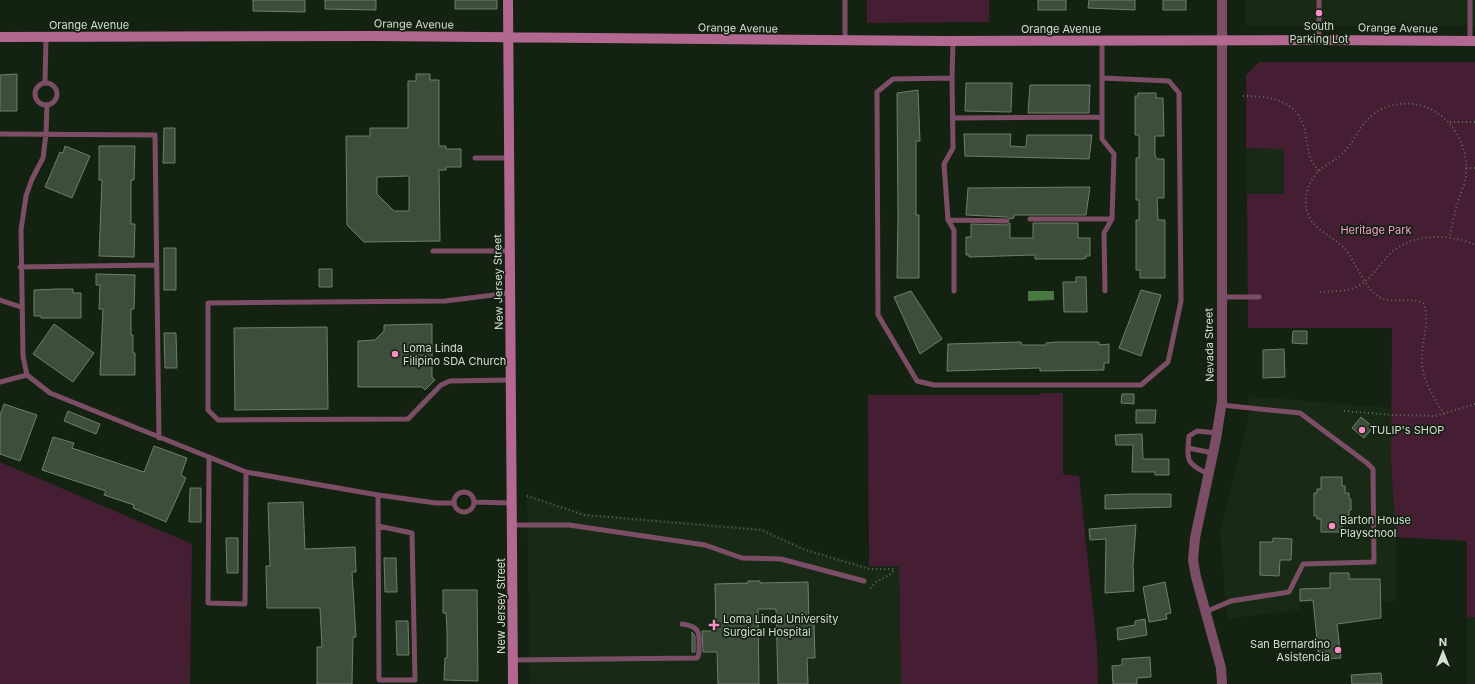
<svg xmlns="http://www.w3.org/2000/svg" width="1475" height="684" font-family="Inter,sans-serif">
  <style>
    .built { fill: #182a15 }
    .green { fill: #451e34 }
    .water { fill: #497943 }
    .building { fill: #3e4e3c; stroke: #6e7f6b; fill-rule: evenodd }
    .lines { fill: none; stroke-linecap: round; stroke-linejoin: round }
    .path { stroke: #616d5f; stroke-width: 2; stroke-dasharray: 1 3; stroke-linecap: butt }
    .lane { stroke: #7c4e66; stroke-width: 5 }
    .street { stroke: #7c4e66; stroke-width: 10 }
    .secondary { stroke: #b26890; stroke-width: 10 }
    .poi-dot { fill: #f98fc9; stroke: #142212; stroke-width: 1.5 }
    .labels { text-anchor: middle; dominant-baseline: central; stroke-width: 3.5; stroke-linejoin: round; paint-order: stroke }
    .street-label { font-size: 11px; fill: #d5ded3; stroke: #142212 }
    .poi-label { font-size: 11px; fill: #d5ded3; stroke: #142212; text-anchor: start }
    .park-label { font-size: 11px; fill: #f99ccd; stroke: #142212 }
  </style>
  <rect width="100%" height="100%" fill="#142212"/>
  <path class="built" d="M1245,0H1475V26H1245Z
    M1246,148H1284V194H1247Z
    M1248,396L1392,408L1391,463L1396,537V601L1300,603L1301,610L1227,619L1220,532L1249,417Z
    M527,494L584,513L762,528L806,548L869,566H899L901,684H530Z
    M1467,617H1475V684H1467Z"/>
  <path class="green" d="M867,0H989V22L867,23Z
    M1259,62H1475V617H1467V541L1396,537L1391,463L1392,328H1248L1247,194H1284V149L1246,148V75Z
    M1043,393H1063V474L1079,476L1097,648L1098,684H901L899,566H869L868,395H1036Z
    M0,462L192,544L190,684H0Z"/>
  <path class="water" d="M1028,291H1054V300L1028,301Z"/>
  <path class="building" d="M253,0H305V12L253,11Z
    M325,0H376V10L325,9Z
    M455,0H497V9H455Z
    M1038,0H1066V10H1038Z
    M1089,0H1135V10L1088,8Z
    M1163,0H1186V10H1163Z
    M17,74V111H0V75Z
    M416,74H430V80H439V146H446V149H461V167H446V170H439L440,241L364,242L347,225L346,136H370V128H408V81H416ZM409,176V211H394L377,194V177Z
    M966,83H1012L1011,112L965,111Z
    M1030,85H1090L1089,113H1028Z
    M918,90L920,141H916V215H919V278H897L898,216L897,93Z
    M1138,93H1156V98H1163L1164,136H1155V155L1157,159H1164V198H1157L1158,220H1165V278H1140V270H1136V220H1139V200H1136V158H1139V135H1135V96H1138Z
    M164,128H175V163H163Z
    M964,134H1011L1010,146L1026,147L1027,135H1092L1089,159L965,156Z
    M65,146L90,156L72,198L45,187L60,152L63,153Z
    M99,146H135L134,180H131V224H135L134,257L99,256L102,180H99Z
    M1090,187L1086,215H1014V218L1010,219L1007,217L966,215L968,188Z
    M1010,223V238H1033V223H1078V238H1090V256H1086V258L1083,259H1035V255L969,257V255H966V237H971V224L1007,225Z
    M164,248H176V290H164Z
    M319,269H332V287H319Z
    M96,274L135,275L134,309H131V335H133V353H135V375H100L103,309H99L100,285H96Z
    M1076,277H1086L1087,312H1064L1063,282H1076Z
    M57,289H73V293H81V318H41V316H34V290Z
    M1141,290L1161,295L1141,356L1119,348Z
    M911,291L942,339L920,354L894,297Z
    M54,324L94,353L73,382L33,354Z
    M432,324V377L435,380L425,390L422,387H358V341L375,340L384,331V325Z
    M327,327L328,409L235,410L234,328Z
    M1293,331H1307V344L1292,343Z
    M164,333H176L177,368H165Z
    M1021,342L1022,345H1046V343L1056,342H1099V345L1109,344V363H1104V370L1040,371V368L947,371L948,344Z
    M1284,349L1285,377L1263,378V350Z
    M1122,394H1134V404L1121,403Z
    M4,404L37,415L20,461L0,454V415Z
    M1136,410H1156L1155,423H1136Z
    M68,411L100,424L96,434L64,421Z
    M1361,417L1373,427L1364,438L1352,428Z
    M1142,434L1143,459H1169V475H1155V472H1132L1133,445H1116L1115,435Z
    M53,437L74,443L72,448L144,472L154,446L187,458L181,475L186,478L166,522L133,508L134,505L104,495L106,491L42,470Z
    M1321,477H1342V486H1345V493H1349V499H1351V510H1349V516H1345V521L1342,522V532H1321V519H1317V516H1314V493H1317V489H1321Z
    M190,488H201V522H189Z
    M1130,494H1171V507L1105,509V495Z
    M303,502L305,549L355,547L356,572H352L356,637H353L352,684H317V647H322L320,608H267L266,566H270L268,503Z
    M1136,525L1133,566L1134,591L1105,593L1106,539L1090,540L1089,529Z
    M226,538H238V573H227Z
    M1273,538L1292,539L1291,560H1280L1279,576L1260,575V542H1273Z
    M384,558H396L397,592H385Z
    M1330,573H1349V579H1380L1381,618L1337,624L1341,658L1319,660L1313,600L1300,601V589L1330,588Z
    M748,581H760V583L808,582L809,623H814L815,658H807L808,684H778L776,609H758L759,684H718L717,652H703L702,631H716L715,584L748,583Z
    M1165,582L1171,613L1166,614L1167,619L1149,622L1143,587Z
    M443,590H477L478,681L444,680L445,658H447V629L446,613H443Z
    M1145,619L1147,635L1118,640L1117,628L1135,625V621Z
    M396,621H408L409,655H397Z
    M692,632L695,636V652H692Z
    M1150,657L1151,677L1137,678V684H1113L1112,666L1122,665V659Z
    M1381,673L1382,684H1352L1351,675Z"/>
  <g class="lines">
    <path class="path" d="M1243,96C1274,96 1301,101 1306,137C1309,153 1308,159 1319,171
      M1450,122H1475
      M1466,168H1475
      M1320,292C1331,291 1345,292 1356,287C1371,280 1378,266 1389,255C1410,233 1449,233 1475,245
      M1344,411L1392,415L1435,416L1475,404
      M1444,414C1433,396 1421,379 1422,357C1422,340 1430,321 1424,304C1412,296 1395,304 1381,298C1365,290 1356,262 1345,249C1334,236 1314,231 1308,214C1302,199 1308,181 1320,170C1327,165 1335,160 1342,154C1358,138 1361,118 1384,108C1430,90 1470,130 1466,175C1466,183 1461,191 1459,198C1455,211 1452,224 1450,237
      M527,496L584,515L761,530L805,550L869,569H894L892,573L875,583L870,589"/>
    <path class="lane" d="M845,0V41
      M1319,0V40
      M1470,0V41
      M953,41L952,78L893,79L877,92L878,315L917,381L934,385H1141L1168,362L1181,301L1179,93L1169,81L1102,78V40
      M952,78L953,148L944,164L948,220L954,230V291
      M1102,78V139L1114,154L1112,219L1104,233L1105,291
      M45,83L46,37
      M35 94a11 11 0 1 1 22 0a11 11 0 1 1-22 0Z
      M47,105L46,134L43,158L32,179L26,196L21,230L23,356L27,375L50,393L246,472L378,495L436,503H453
      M952,118L1102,117
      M0,134L155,135L159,438
      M475,158H509
      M1030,219H1112
      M948,220L1007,221
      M433,251H510
      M20,267L156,265
      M510,293L445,301L208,303V410L218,420L408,419L441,385L450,381L512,380
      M1222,297H1259
      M0,300L21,307
      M0,382L27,375
      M1188,448L1213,453
      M209,458L208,603L245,604L246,472
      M1208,474C1185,463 1187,460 1189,436L1197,431L1217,433
      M454 502a10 10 0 1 1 20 0a10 10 0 1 1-20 0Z
      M378,495L379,680H415L412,533L378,526
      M474,502L512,503
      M513,525H569L705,545L742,558L781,559L864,581
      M1205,612L1231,601L1289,592L1303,564L1374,562L1373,469L1367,463L1300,413L1221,405
      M513,660L697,658C700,654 699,650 699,645C700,630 697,626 682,624"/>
    <path class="street" d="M1222,0V401L1216,439L1195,538L1193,560L1196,577L1221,668L1222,684"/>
    <path class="secondary" d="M508,0L513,684
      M0,37L375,36L945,41L1319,40L1475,41"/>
  </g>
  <g class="poi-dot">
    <circle cx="1319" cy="13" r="4"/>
    <circle cx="395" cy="354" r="4"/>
    <circle cx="1362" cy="430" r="4"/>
    <circle cx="1332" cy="526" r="4"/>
    <path d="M712 619h4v4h4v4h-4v4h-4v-4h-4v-4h4z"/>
    <circle cx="1338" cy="650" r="4"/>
  </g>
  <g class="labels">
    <g class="street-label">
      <text transform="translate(414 24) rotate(1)">Orange Avenue</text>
      <text x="89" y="25">Orange Avenue</text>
      <text transform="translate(738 28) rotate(1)">Orange Avenue</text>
      <text transform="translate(1398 28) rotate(1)">Orange Avenue</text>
      <text x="1061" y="29">Orange Avenue</text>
      <text transform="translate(498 282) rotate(-91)">New Jersey Street</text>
      <text transform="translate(1209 345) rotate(-91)">Nevada Street</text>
      <text transform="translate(501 606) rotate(-90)">New Jersey Street</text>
    </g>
    <g class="poi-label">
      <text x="1319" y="26" text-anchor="middle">South<tspan x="1319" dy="13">Parking Lot</tspan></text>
      <text x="403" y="348">Loma Linda<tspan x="403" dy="13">Filipino SDA Church</tspan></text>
      <text x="1370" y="430">TULIP's SHOP</text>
      <text x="1340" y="520">Barton House<tspan x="1340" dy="13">Playschool</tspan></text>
      <text x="723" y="619">Loma Linda University<tspan x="723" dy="13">Surgical Hospital</tspan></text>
      <text x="1330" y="644" text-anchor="end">San Bernardino<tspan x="1330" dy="13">Asistencia</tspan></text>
    </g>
    <g class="park-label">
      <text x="1376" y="230">Heritage Park</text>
    </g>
  </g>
  <g transform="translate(1443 652)" stroke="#142212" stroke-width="3" paint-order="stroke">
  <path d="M0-3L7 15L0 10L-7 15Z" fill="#d5ded3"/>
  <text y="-6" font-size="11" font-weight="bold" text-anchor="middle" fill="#d5ded3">N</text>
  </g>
</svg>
